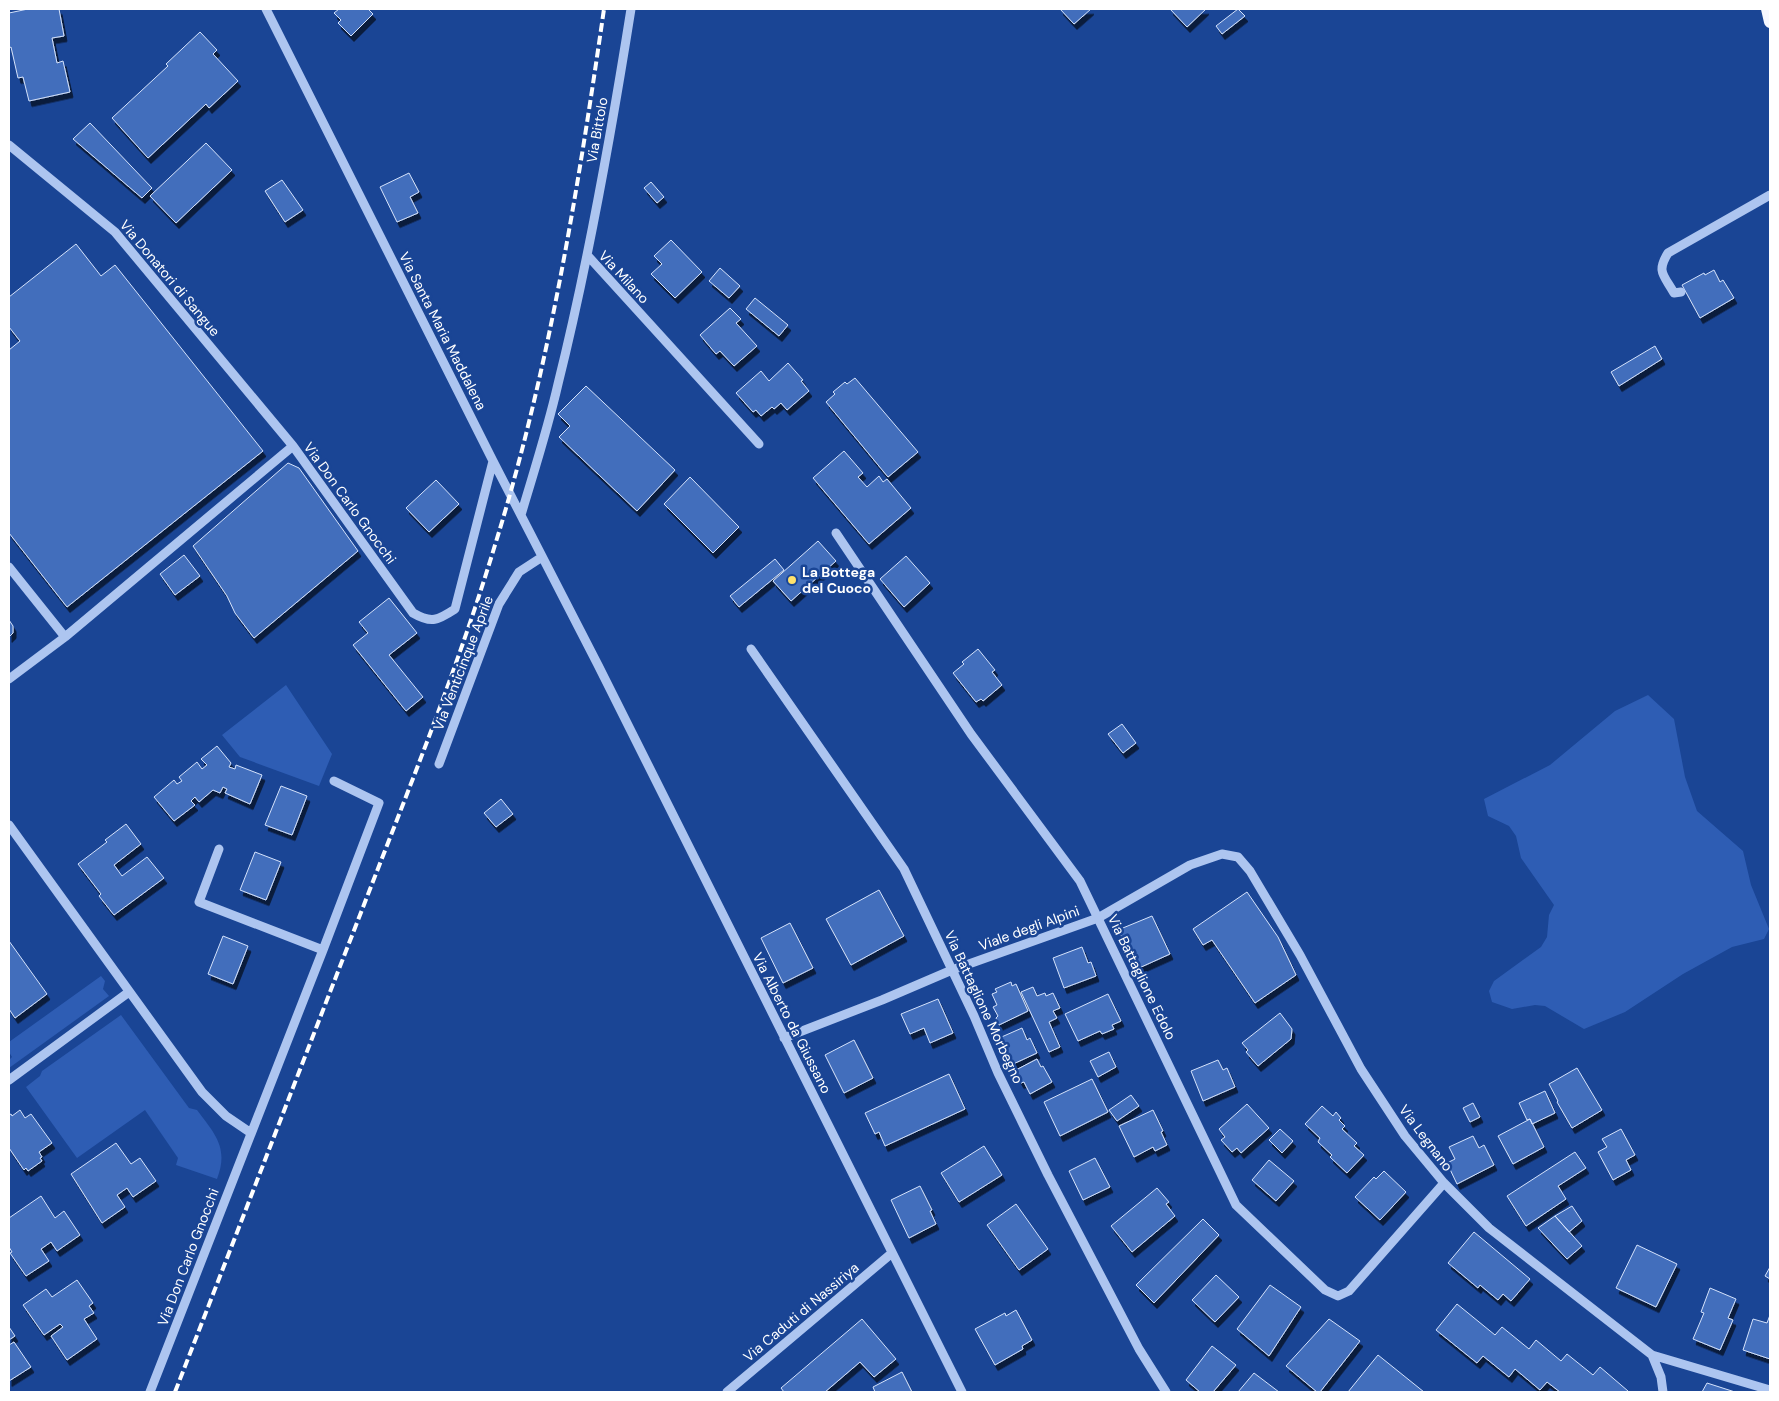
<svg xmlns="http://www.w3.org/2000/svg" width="1779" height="1401" font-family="'DM Sans',sans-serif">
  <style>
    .green { fill: #2e5db4 }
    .building { fill: #436ebc; stroke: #d4e2fb; filter: url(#shadow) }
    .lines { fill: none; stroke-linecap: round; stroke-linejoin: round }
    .minor { stroke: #adc5f0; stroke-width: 9 }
    .major { stroke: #f6f8ff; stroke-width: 12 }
    .rail { stroke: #fff; stroke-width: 4; stroke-dasharray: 9 4; stroke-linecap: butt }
    .poi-dot { fill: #ffe26c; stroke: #1a4595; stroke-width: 2 }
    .labels { text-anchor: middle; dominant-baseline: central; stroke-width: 5; stroke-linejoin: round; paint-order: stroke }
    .street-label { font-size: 14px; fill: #fff; stroke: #1a4595 }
    .poi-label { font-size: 14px; font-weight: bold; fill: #fff; stroke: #1a4595; text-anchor: start }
  </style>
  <defs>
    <filter id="shadow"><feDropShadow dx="3" dy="5.5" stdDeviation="0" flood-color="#0009"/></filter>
  </defs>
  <rect width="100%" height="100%" fill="#1a4595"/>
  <path class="green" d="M286,685L332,754L319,786L240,757L222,735Z
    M1648,695L1674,719L1685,777L1697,811L1743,851L1751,885L1769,929L1764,939L1732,947L1683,974L1625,1012L1584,1029L1545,1006L1535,1005L1512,1009L1492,1002L1489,991L1494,981L1541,947L1547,937L1549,915L1554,905L1521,858L1516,836L1509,826L1488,816L1484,799L1550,765L1615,711Z
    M101,976L105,981L103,989L109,996L9,1068V1060L12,1057L9,1052V1042Z
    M121,1015L189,1108L197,1110C215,1134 229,1148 217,1179L176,1165L178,1158L145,1110L77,1158L26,1087L40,1076L42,1071Z"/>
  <path class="building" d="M28,9H59L64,36L52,38L57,63L63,61L70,92L29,101L23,77L18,78L11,47L9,48V13Z
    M339,9H368L373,14L351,36L338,23L341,20L334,13Z
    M1060,9H1091L1074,24Z
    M1170,9H1206L1187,27Z
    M1238,9L1245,16L1222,34L1216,26Z
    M200,32L217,50L213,54L238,81L209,108L206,104L148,158L112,118L168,66L166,64Z
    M90,123L152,188L142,198L73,139Z
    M206,143L232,170L176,223L150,196Z
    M409,173L419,192L410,197L418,213L397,222L380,187Z
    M282,180L303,210L285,222L265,191Z
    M651,182L664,197L657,203L644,188Z
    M671,240L702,272L675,298L651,274L662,264L654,256Z
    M76,244L101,276L115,265L263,451L67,607L9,533V350L20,341L9,327V297Z
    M720,268L740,286L729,298L709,281Z
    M1714,270L1720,282L1723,280L1734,298L1700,318L1682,285L1704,273L1705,275Z
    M755,298L788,325L779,336L746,309Z
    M730,308L741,319L736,323L757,346L734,366L720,351L716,354L700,335Z
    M1655,346L1662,359L1619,386L1611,372Z
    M788,363L803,380L801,381L809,391L787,410L781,403L774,409L772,407L761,416L756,410L753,412L736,393L761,371L769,381Z
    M855,378L918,452L888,477L826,402L835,394L833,392L845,382L847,384Z
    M586,386L675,470L637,511L559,437L570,426L558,414Z
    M844,451L863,473L858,477L867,487L879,476L883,482L887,479L911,508L869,544L813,478Z
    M288,463L299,468L358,551L254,638L235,613L227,596L193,546Z
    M690,477L739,527L713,553L664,504Z
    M436,480L459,504L429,532L406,508Z
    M818,541L836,561L791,601L773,581Z
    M184,555L200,576L175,595L160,574Z
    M906,556L930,583L904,607L880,579Z
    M775,559L784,570L739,607L730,596Z
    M389,598L417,633L389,655L423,697L406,711L353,645L368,633L359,622Z
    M9,620L13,626V633L9,637Z
    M978,649L995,670L992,672L1002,685L983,701L981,699L976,702L953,673L964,664L962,662Z
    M1122,724L1136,743L1123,753L1108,734Z
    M217,746L231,763L229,767L235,769L236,765L262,775L250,804L225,793L227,789L223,787L220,793L213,790L199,802L195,797L191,801L195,805L174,821L154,797L174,780L177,784L182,781L179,777L197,762L202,769L207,765L201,759Z
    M281,786L307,796L292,835L265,825Z
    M501,799L513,814L496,827L484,813Z
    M126,824L141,844L114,865L122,876L147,857L164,878L114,915L99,896L101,894L78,864L107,842L105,840Z
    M255,852L281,862L266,900L240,890Z
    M879,890L904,936L851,965L826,919Z
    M1247,892L1278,937L1296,975L1255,1003L1212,940L1203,945L1193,929Z
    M1152,916L1170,954L1139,968L1136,961L1133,962L1128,950L1131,948L1129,944L1126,945L1118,930Z
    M790,923L813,968L783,983L761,938Z
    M223,936L248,946L233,984L208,974Z
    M9,941L47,994L15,1018L9,1009Z
    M1082,947L1088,963L1091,962L1096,976L1064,988L1053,958Z
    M1011,982L1012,986L1016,984L1028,1011L999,1025L996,1018L998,1016L993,1007L997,1005L992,994L997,992L995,989Z
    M1033,987L1037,996L1045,993L1046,996L1053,993L1060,1008L1053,1011L1057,1018L1049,1022L1060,1047L1049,1052L1021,992Z
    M1108,994L1121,1021L1112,1025L1114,1029L1102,1034L1100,1031L1078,1041L1065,1014Z
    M938,999L953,1033L930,1043L924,1028L910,1034L901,1014Z
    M1280,1013L1292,1029L1291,1039L1258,1066L1246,1052L1248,1050L1242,1043Z
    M1022,1028L1027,1040L1030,1038L1037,1053L1011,1065L997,1039Z
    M854,1040L873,1078L844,1093L825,1055Z
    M1109,1052L1116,1067L1098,1077L1090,1061Z
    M1037,1059L1041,1067L1043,1066L1052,1082L1030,1094L1024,1082L1021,1083L1014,1071Z
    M1218,1060L1223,1070L1227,1068L1235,1087L1203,1101L1191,1071Z
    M1577,1068L1602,1110L1572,1128L1557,1102L1558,1101L1549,1084Z
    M949,1074L965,1109L885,1146L879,1132L875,1134L865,1113Z
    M1092,1079L1108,1112L1060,1136L1044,1102Z
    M1545,1091L1555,1113L1532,1124L1530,1119L1527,1120L1519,1103Z
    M1131,1095L1139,1106L1117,1121L1109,1110Z
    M1473,1103L1480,1117L1470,1122L1463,1108Z
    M1247,1104L1269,1128L1241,1153L1237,1148L1232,1152L1221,1140L1225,1137L1219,1129Z
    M1322,1106L1333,1116L1336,1112L1341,1118L1339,1120L1345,1126L1342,1129L1357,1143L1354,1146L1364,1155L1347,1173L1330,1157L1332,1155L1318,1142L1320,1138L1305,1124Z
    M20,1110L25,1118L31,1114L52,1143L39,1152L42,1157L40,1158L42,1161L28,1171L26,1168L24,1170L9,1148V1115L11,1114L12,1116Z
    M1153,1110L1163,1131L1161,1132L1167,1145L1155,1151L1153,1147L1134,1157L1119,1126Z
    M1530,1119L1544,1147L1513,1164L1498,1136Z
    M1280,1129L1293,1141L1282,1153L1269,1140Z
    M1621,1129L1635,1155L1626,1160L1631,1170L1613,1180L1598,1152L1607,1147L1602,1139Z
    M1473,1136L1479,1148L1484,1145L1494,1165L1457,1184L1447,1163L1455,1159L1449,1147Z
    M116,1143L131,1164L140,1158L156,1181L133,1197L127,1188L117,1195L125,1207L102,1223L71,1174Z
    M984,1146L1002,1175L959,1202L941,1173Z
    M1575,1152L1586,1168L1558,1186L1566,1199L1526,1226L1507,1196Z
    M1095,1158L1110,1187L1083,1200L1069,1171Z
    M1269,1160L1294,1181L1276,1201L1252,1180Z
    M1384,1171L1406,1192L1380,1220L1355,1197L1374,1177L1376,1179Z
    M920,1186L932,1210L930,1211L936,1224L909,1238L891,1200Z
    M1157,1188L1169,1202L1166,1204L1175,1216L1132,1252L1111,1226Z
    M41,1196L55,1218L64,1211L80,1235L57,1251L51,1242L41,1249L49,1261L26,1276L10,1253L12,1252L9,1247V1218Z
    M1016,1204L1048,1249L1019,1270L987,1225Z
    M1572,1206L1582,1221L1569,1232L1555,1216Z
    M1555,1216L1582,1246L1567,1259L1538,1228Z
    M1203,1219L1219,1235L1154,1303L1136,1285Z
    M1474,1232L1530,1279L1511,1301L1503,1294L1498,1300L1480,1285L1478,1288L1448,1263Z
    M1637,1245L1677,1264L1656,1307L1616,1288Z
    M1770,1267V1279L1765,1276Z
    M1216,1275L1239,1297L1215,1322L1192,1300Z
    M77,1280L93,1303L89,1306L94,1313L84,1319L97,1339L67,1360L51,1336L63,1327L60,1324L44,1335L23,1305L46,1289L52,1297Z
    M1270,1285L1301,1307L1269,1356L1237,1329Z
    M1710,1288L1736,1299L1728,1318L1733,1320L1720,1350L1693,1339L1704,1313L1701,1312Z
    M1457,1304L1495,1335L1502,1327L1529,1349L1536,1340L1561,1361L1567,1354L1593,1375L1600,1367L1628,1391L1627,1392H1560L1547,1382L1540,1390L1515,1369L1509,1377L1483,1356L1477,1363L1436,1330Z
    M1016,1310L1032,1340L1022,1346L1023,1349L995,1365L975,1329L1005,1313L1006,1316Z
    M1770,1315V1359L1743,1350L1753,1319L1767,1323Z
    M862,1319L896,1359L874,1377L860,1362L825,1392H784L781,1388Z
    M1329,1319L1360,1341L1320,1392H1317L1286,1366Z
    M9,1327L15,1336L9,1340Z
    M14,1342L31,1367L9,1381V1345Z
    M1212,1346L1236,1365L1213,1392H1200L1186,1380Z
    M1378,1355L1424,1392H1348Z
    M902,1372L912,1392H875L873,1387Z
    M1254,1373L1279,1392H1238Z
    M1707,1383L1735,1392H1702Z"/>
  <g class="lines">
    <path class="minor" d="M266,9L493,461L598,665L962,1392
      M9,145L115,232L293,446
      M588,256L759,444
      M1681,292L1674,293C1664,275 1656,272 1668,253L1770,195
      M521,515C534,471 548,428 558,384C589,260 611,135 631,9
      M836,533L971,734L1080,881L1236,1205L1325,1290L1338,1296L1349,1291L1444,1183
      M9,567L65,637
      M751,649L904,869L974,1016L998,1073L1048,1175L1139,1349L1166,1392
      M9,679L65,637L293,446L413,613C432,624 438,620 455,609L493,461
      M439,764L499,604L519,572L542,557
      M9,825L202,1092L226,1116L251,1133
      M219,849L199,902L323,950
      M784,1038L882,1000L952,970L1098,918L1190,865L1222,854L1238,857L1250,871L1300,955L1361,1069L1405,1136L1444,1183L1489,1228L1652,1355L1661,1377L1663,1392
      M9,1080L129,992
      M1652,1355L1770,1390
      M150,1392L323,950L379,803L334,781
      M727,1392L892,1253"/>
    <path class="major" d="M1767,9L1770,22"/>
    <path class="rail" d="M175,1392C237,1233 298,1074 360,915C407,793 457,671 495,545C549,371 578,189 604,9"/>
  </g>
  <circle class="poi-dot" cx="792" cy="580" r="5"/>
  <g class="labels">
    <g class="street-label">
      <text transform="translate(597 130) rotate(-80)">Via Bittolo</text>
      <text transform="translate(624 277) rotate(47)">Via Milano</text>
      <text transform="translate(170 278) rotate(50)">Via Donatori di Sangue</text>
      <text transform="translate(443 331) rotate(63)">Via Santa Maria Maddalena</text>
      <text transform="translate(350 503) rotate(54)">Via Don Carlo Gnocchi</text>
      <text transform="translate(463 663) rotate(-69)">Via Venticinque Aprile</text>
      <text transform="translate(1029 928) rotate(-20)">Viale degli Alpini</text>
      <text transform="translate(1142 977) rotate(64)">Via Battaglione Edolo</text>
      <text transform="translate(984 1007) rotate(65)">Via Battaglione Morbegno</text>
      <text transform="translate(792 1023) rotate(63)">Via Alberto da Giussano</text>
      <text transform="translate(1426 1138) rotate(53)">Via Legnano</text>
      <text transform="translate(188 1257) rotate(-69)">Via Don Carlo Gnocchi</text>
      <text transform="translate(801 1312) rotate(-40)">Via Caduti di Nassiriya</text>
    </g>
    <g class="poi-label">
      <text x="802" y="572">La Bottega<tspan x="802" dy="16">del Cuoco</tspan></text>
    </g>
  </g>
  <rect width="1779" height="1401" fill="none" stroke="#ffffff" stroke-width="20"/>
</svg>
